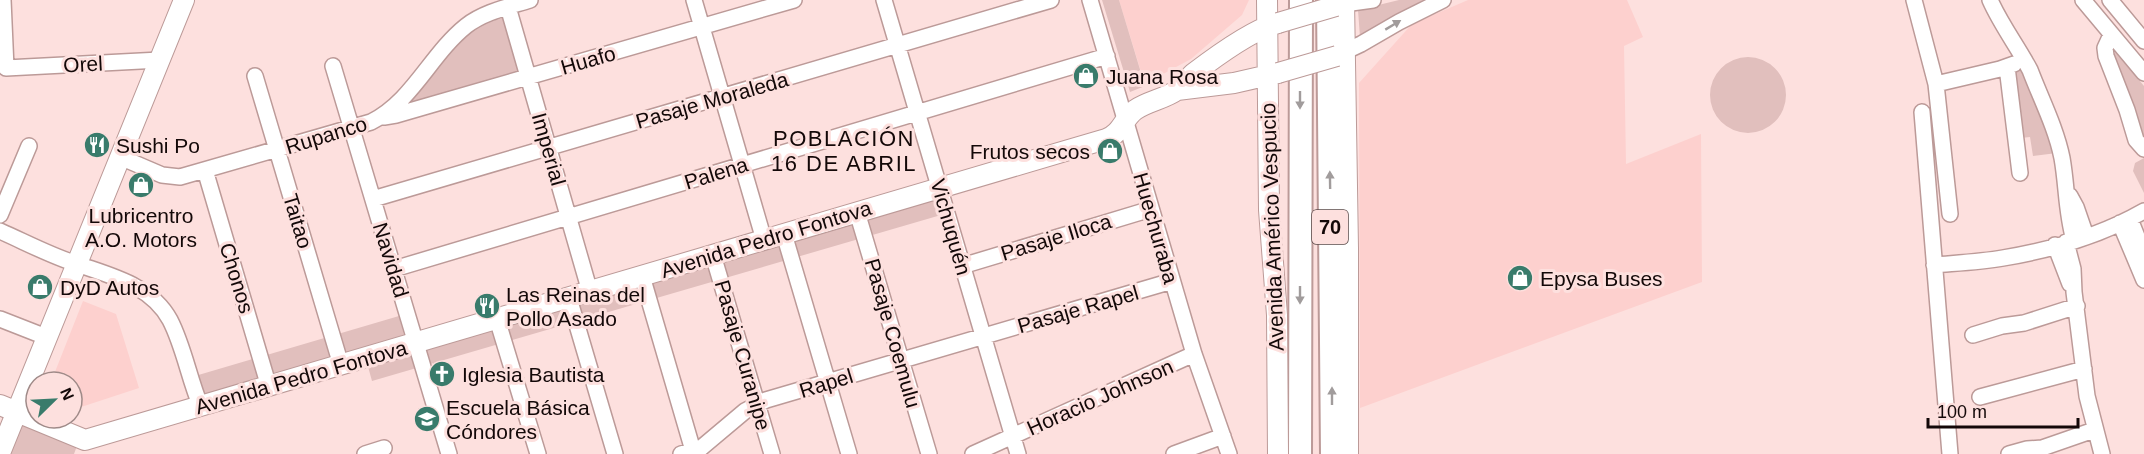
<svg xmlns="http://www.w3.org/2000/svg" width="2144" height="454" font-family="Helvetica,sans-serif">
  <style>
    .built { fill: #fdd0ce }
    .green { fill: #e1bfbd }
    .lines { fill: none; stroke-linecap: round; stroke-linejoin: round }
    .minor-casing { stroke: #bc9a98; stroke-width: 18 }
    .major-casing { stroke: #bc9a98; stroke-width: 22 }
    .highway-casing { stroke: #bc9a98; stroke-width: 26 }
    .minor { stroke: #fff; stroke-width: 15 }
    .major { stroke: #fff; stroke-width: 20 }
    .highway { stroke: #fff; stroke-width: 22 }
    .major-bridge-casing { stroke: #bc9a98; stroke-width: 22; stroke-linecap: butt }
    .major-bridge { stroke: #fff; stroke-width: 20 }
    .oneway { fill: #a19c9c }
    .labels { text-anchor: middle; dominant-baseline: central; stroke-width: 6; stroke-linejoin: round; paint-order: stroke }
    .shield { fill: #fde0de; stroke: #594948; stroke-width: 1.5 }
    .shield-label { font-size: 20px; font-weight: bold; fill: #130808 }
    .street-label { font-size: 21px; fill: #130808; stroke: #fde0de }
    .poi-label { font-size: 21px; fill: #130808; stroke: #fde0de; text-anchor: start }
    .neighbourhood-label { font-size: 22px; letter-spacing: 1.5px; fill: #130808; stroke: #fde0de }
  </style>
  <rect width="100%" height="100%" fill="#fde0de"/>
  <path class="built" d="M1119,0H1249L1242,15L1191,59L1150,81L1142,75Z
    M1468,0H1627L1643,37L1624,46L1626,164L1701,134L1702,282L1360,408L1359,83L1412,24Z
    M83,301L116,314L139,388L72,410V382H51Z"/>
  <path class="green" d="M1102,0H1119L1145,86L1130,92Z
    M1399,0H1423L1360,37L1358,10Z
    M504,18L520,72L399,111L465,36L487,22Z
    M2115,52L2144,86V142L2111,56Z
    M1710 95a38 38 0 1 1 76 0a38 38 0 1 1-76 0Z
    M2012,66H2023L2057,153L2033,156L2030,137L2021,138Z
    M2144,158V193L2133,171L2135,163Z
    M935,195L941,215L372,381L367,363Z
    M399,316L404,335L201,396L195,376Z
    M20,419L78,443L74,454H6Z"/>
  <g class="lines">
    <g class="minor-casing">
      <path id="minor" d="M3,0L6,68L160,60
        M694,0L764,240
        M884,0L1018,454
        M1090,0L1194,354L1229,454
        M1914,0L1936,84L1950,214
        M1990,0C2001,25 2018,47 2030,70C2041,99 2056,128 2062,158C2067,186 2066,212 2074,240
        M2083,0L2144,73
        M2110,0L2144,41
        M1344,4L1373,0
        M508,7L590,292
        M2111,35L2105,48L2106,56L2127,110L2136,140L2144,149
        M1344,52L1361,44L1399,22L1443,0
        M333,66L449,454
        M2007,67L2020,173
        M255,76L341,365
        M1936,84L2000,69L2014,64
        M1922,112L1950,454
        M384,117L396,115L794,0
        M120,157L162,175L180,177L371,122C413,101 430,55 466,26C484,12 508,7 530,0
        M205,170L269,387
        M2070,196L2076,207L2086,236
        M373,199L1051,0
        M857,212L929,454
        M0,215L29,146
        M2130,219L2144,254
        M2120,223L2144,280
        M0,231C25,242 51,256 77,264C111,276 151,285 170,320C184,347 189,379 201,407
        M784,234L849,454
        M2066,242L2073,269L2074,292L2087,396L2102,454
        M2055,245L2070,284
        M713,255L772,454
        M1934,265C1957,263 1980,262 2003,258C2051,250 2102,235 2144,211
        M962,266L1151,209
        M394,269L1107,56
        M642,276L694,454
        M569,298L615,454
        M0,319L46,337
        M497,319L538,454
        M1973,335L2002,326L2024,323L2077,306
        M1980,397L2084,369
        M365,454L384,448
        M681,454L701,448L745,411L766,400L1172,281
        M973,454L1194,354
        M1174,454L1223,436
        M2009,454L2027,449L2042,448L2094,430"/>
    </g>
    <g class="major-casing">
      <path id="major" d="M1267,0L1269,210L1277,315L1278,454
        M1344,0L1348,248V454
        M1177,90L1234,83L1278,73
        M0,405L85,440L1106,139C1122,133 1123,119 1135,110C1148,101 1165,99 1177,90C1184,85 1188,78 1194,73C1215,57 1253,29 1278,23
        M0,453L184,0"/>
    </g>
    <g class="highway-casing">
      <path id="highway" d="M1328,0L1332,454
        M1300,454L1301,0"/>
    </g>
    <use href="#minor" class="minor"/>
    <use href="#major" class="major"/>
    <use href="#highway" class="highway"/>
    <g class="major-bridge-casing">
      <path id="major-bridge" d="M1278,23L1336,6
        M1278,73L1337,56"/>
    </g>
    <use href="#major-bridge" class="major-bridge"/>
  </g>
  <defs><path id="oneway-solid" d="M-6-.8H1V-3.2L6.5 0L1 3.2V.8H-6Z" transform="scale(1.5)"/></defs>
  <g class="oneway">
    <use href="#oneway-solid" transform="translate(1393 25) rotate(-31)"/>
    <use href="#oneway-solid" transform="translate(1300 100) rotate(90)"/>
    <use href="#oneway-solid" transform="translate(1330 180) rotate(-91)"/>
    <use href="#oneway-solid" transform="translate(1300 295) rotate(90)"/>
    <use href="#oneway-solid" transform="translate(1332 396) rotate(-90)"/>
  </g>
  <defs>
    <g id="shop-disc" transform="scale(1.35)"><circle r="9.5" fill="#397b6b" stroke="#fde0de"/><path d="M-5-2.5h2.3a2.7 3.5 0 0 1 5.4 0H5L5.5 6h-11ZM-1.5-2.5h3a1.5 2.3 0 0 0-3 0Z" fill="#fff"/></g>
    <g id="restaurant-disc" transform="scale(1.35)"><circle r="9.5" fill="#397b6b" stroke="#fde0de"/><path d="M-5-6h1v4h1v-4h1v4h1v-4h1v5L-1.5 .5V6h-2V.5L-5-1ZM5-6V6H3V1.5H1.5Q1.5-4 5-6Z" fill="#fff"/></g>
    <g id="church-disc" transform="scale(1.35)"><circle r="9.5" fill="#397b6b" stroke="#fde0de"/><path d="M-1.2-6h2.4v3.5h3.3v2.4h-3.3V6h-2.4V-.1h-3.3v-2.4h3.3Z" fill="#fff"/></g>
    <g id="school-disc" transform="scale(1.35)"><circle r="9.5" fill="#397b6b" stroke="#fde0de"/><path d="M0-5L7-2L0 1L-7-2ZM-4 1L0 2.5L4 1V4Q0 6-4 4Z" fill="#fff"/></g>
  </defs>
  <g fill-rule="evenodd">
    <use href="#shop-disc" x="1086" y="76"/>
    <use href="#restaurant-disc" x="97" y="145"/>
    <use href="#shop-disc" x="1110" y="151"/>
    <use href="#shop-disc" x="141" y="185"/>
    <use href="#shop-disc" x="1520" y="278"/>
    <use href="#shop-disc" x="40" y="287"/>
    <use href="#restaurant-disc" x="487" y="306"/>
    <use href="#church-disc" x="442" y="374"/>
    <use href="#school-disc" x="427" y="419"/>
  </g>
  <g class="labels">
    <rect class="shield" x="1312" y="210" width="36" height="34" rx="4.5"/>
    <g class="shield-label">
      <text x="1330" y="227">70</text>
    </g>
    <g class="street-label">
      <text transform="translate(588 60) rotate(-16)">Huafo</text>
      <text transform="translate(83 64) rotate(-3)">Orel</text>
      <text transform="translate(712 100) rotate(-16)">Pasaje Moraleda</text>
      <text transform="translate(326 135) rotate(-17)">Rupanco</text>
      <text transform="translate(549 149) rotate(74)">Imperial</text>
      <text transform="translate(716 173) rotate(-17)">Palena</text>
      <text transform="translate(298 221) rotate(73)">Taitao</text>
      <text transform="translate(951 227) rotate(74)">Vichuquén</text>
      <text transform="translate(1272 227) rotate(-92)">Avenida Américo Vespucio</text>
      <text transform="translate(1156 228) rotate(74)">Huechuraba</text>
      <text transform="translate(1056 237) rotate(-17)">Pasaje Iloca</text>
      <text transform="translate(766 239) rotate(-17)">Avenida Pedro Fontova</text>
      <text transform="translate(391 260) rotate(73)">Navidad</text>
      <text transform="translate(237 278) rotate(73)">Chonos</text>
      <text transform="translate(1078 309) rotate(-16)">Pasaje Rapel</text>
      <text transform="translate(893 333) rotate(74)">Pasaje Coemulu</text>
      <text transform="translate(743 355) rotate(74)">Pasaje Curanipe</text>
      <text transform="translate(301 377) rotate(-16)">Avenida Pedro Fontova</text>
      <text transform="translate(826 383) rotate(-17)">Rapel</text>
      <text transform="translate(1100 397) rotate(-24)">Horacio Johnson</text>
    </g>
    <g class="poi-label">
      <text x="1106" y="76">Juana Rosa</text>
      <text x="116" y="145">Sushi Po</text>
      <text x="1090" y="151" text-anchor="end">Frutos secos</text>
      <text x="141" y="215" text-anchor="middle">Lubricentro<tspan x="141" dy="24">A.O. Motors</tspan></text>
      <text x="1540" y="278">Epysa Buses</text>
      <text x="60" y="287">DyD Autos</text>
      <text x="506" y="294">Las Reinas del<tspan x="506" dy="24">Pollo Asado</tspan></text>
      <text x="462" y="374">Iglesia Bautista</text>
      <text x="446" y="407">Escuela Básica<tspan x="446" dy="24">Cóndores</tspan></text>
    </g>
    <g class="neighbourhood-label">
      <text x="844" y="138">POBLACIÓN<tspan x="844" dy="25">16 DE ABRIL</tspan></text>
    </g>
  </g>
  <g transform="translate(54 400) rotate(66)"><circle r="28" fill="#fde0de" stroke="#9f8a88" stroke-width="1.5"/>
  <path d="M0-4.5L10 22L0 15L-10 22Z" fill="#397b6b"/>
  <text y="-9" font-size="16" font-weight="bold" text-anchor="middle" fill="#130808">N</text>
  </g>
  <path d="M1928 418v9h150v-9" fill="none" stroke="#130808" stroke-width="3"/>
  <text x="1937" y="418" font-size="18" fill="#130808" stroke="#fde0de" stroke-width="4.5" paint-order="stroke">100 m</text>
</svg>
